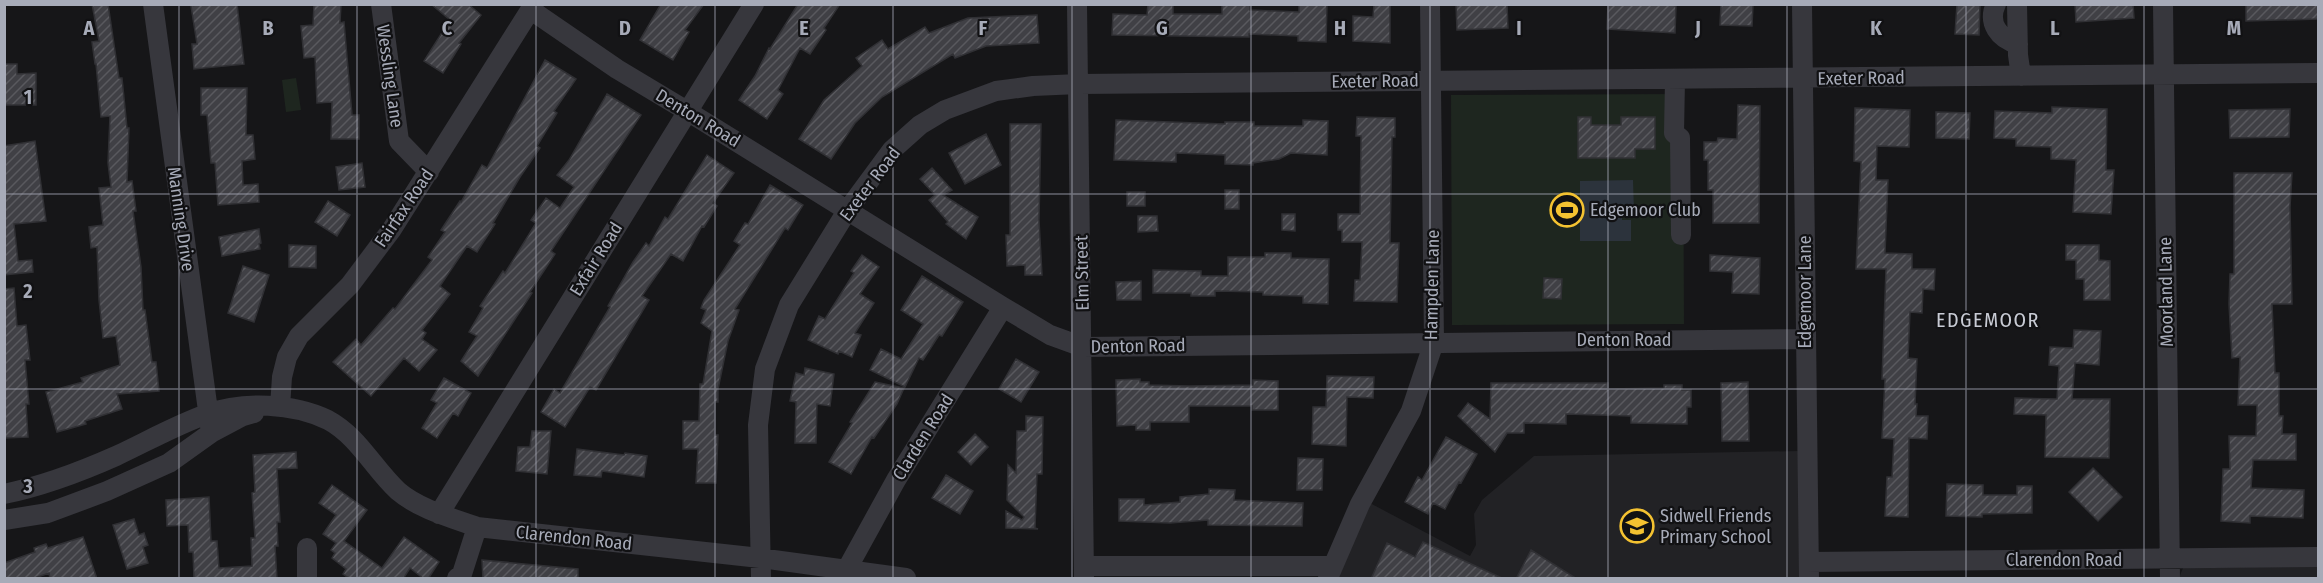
<svg xmlns="http://www.w3.org/2000/svg" width="2323" height="583" font-family="'Fira Sans Condensed',sans-serif">
  <style>
    .built { fill: #222225 }
    .pitch { fill: #1e261f }
    .water { fill: #2c333c }
    .building { fill: url(#building-hatch); stroke: #303034; stroke-width: 1.5 }
    .lines { fill: none; stroke-linecap: round; stroke-linejoin: round }
    .minor { stroke: #37373d; stroke-width: 20 }
    .grid { fill: none; stroke: #a7abb8; stroke-width: 1.5; stroke-opacity: 0.55 }
    .labels { text-anchor: middle; dominant-baseline: central; stroke-width: 4.5; stroke-linejoin: round; paint-order: stroke }
    .street-label { font-size: 18px; fill: #a7abb8; stroke: #111113 }
    .poi-label { font-size: 18px; fill: #a7abb8; stroke: #111113; text-anchor: start }
    .neighbourhood-label { font-size: 20px; letter-spacing: 1.5px; fill: #c8cbd4; stroke: #111113 }
    .grid-label { font-size: 20px; text-anchor: middle; font-weight: bold; fill: #a7abb8; stroke: #111113; stroke-width: 4.5; stroke-linejoin: round; paint-order: stroke }
  </style>
  <defs>
    <pattern id="building-hatch" width="6" height="6" patternUnits="userSpaceOnUse" patternTransform="scale(1.5)"><rect width="6" height="6" fill="#404045"/><path d="M-1 1l2-2M0 6l6-6M5 7l2-2" fill="none" stroke="#59595e"/></pattern>
  </defs>
  <rect width="100%" height="100%" fill="#161618"/>
  <path class="built" d="M1799,451L1801,578H1335L1368,502L1470,556L1476,545L1474,514L1482,500L1534,456Z
    M2318,566V578H2179L2183,568Z"/>
  <path class="pitch" d="M296,78L301,110L286,112L282,80Z
    M1683,94L1684,324L1452,325L1451,95Z"/>
  <path class="water" d="M1633,180L1634,212H1622V220H1631V241H1580V181Z"/>
  <path class="building" d="M92,4H108L119,78H122L127,128H129L127,182L132,181L136,211H133L141,267L143,310H145L152,362H156L159,391L117,394L122,409L85,421L86,424L57,432L46,392L83,382L81,378L120,365L116,336L103,338L99,300L97,247L91,248L89,227L103,225L99,188L111,187L108,163L110,116L101,117L96,64H95L92,42L99,41Z
    M201,4H237L244,64L194,69L192,44H197L191,6Z
    M314,4H341L340,23L344,22L352,115H359V139H331L332,102L317,103L315,57L304,58L301,26L313,25Z
    M431,4H468L481,15L459,43L461,44L443,73L424,61L450,20Z
    M661,4H704L685,30L689,32L673,60L640,40Z
    M798,4H840L824,28L826,30L810,54L800,48L778,90L783,94L767,119L739,100L755,76L769,48L770,49Z
    M1148,4H1173V14H1222V4H1250V10L1299,12V4H1327L1326,42L1298,41V36L1249,34V37L1112,35L1113,14L1147,15Z
    M1374,4H1390V43L1353,41V16L1373,17Z
    M1456,4H1507L1508,28L1457,30Z
    M1608,4H1669L1676,6L1675,33L1607,29Z
    M1721,4H1753L1752,26L1720,25Z
    M1957,4H1980L1979,35L1955,34Z
    M2075,4H2133L2134,18L2076,22Z
    M2246,4H2319V19L2246,21Z
    M1037,15L1039,43L986,46L955,58L953,54L882,97L855,123L831,159L799,139L824,100L862,66L856,58L882,40L888,49L925,27L929,33L968,18Z
    M545,60L576,79L554,111L557,113L537,146L540,148L520,177L493,223L495,224L477,252L467,246L440,286L450,294L422,330L426,333L422,339L437,350L419,371L404,358L371,396L333,362L356,339L361,345L393,308L395,309L432,260L428,257L445,232L441,230L460,201L461,202L482,165L487,168Z
    M4,64H17V74L36,73V105H4Z
    M201,88H247L246,135H253L255,159L242,161L243,185L258,184L259,202L218,205L215,163H211L207,115H201Z
    M607,94L641,115L551,251L555,254L530,292L532,293L478,376L461,361L477,336L469,332L483,308L480,306L503,271L505,273L536,223L531,220L546,198L560,208L574,187L557,175L569,160Z
    M1738,105L1760,106L1759,223H1713V190H1708V160H1704V142H1717L1718,138L1737,139Z
    M2052,107L2107,109L2106,170H2114L2111,214L2073,212L2076,160L2051,159V147L2016,146V139L1994,138L1995,111L2052,113Z
    M1855,108L1910,110L1909,147L1877,146L1876,180H1888L1885,253L1912,254V269H1935L1934,290L1923,289L1922,313L1910,312L1908,358L1917,359L1915,404H1917L1916,416H1928L1927,439L1909,438L1908,517L1885,516L1887,477H1892L1894,439L1882,438L1885,379H1882L1886,269H1856L1861,162L1854,161Z
    M2290,109L2289,137L2230,138L2229,110Z
    M1936,112L1970,113L1969,139L1936,138Z
    M1357,117L1395,118V137H1392L1390,243H1399L1397,302L1354,301L1355,280H1360L1362,242H1342V230H1338V214H1360L1361,136H1356Z
    M1578,117H1591V125H1621V117H1655V149H1635V158H1578Z
    M1116,120L1225,124V122H1254V126H1303V120L1328,121L1327,155L1291,153L1279,159L1253,163V165L1225,164V155L1176,153V162L1114,160Z
    M1010,124H1041L1039,220L1042,275H1025V265L1007,266L1006,235H1010Z
    M986,134L1001,165L965,184L949,153Z
    M35,141L46,221L14,224L18,261L32,260L33,272L4,275V146Z
    M707,155L734,173L713,203L717,206L704,227L702,226L683,261L671,254L642,296L649,300L596,390L590,387L565,427L541,412L554,389L560,393L610,307L608,306L633,262L646,243L649,246L665,217L668,219Z
    M362,163L365,187L339,190L336,167Z
    M932,168L952,190L943,195L978,217L966,239L946,224L948,222L929,200L935,195L920,179Z
    M2234,173H2292L2290,207L2292,304H2272L2275,373H2279V416H2283L2282,434H2296V460H2253L2251,488L2304,490L2303,518L2250,516V523L2221,521L2223,469H2230L2229,436H2256L2257,405H2238L2240,357L2232,358L2229,304L2230,274H2234Z
    M770,185L803,205L788,230L785,228L735,309L739,310L728,341L718,389V402H715V435H718L716,483H696L698,449H683V421H699L700,384H703L712,331L701,323L706,310L701,308L704,300L740,245L734,241L745,223L748,224Z
    M1225,190H1239V209H1225Z
    M1127,192H1145V206H1127Z
    M328,201L350,215L337,236L315,222Z
    M1282,214H1295V231L1282,230Z
    M1138,216H1157L1158,231L1138,232Z
    M259,229L261,243L259,244L260,249L222,256L219,237Z
    M289,245L316,246V268L289,267Z
    M2066,245H2099V260L2110,261V300H2084V279H2076V260H2066Z
    M1265,253H1291V258L1329,259L1328,304L1303,303V296L1263,295V292L1215,291V296H1191V293H1153V270L1201,271V276H1228V257H1265Z
    M862,255L879,267L860,294L874,303L855,333L861,335L852,357L839,351L838,354L808,340L819,316L825,319L854,273L851,271Z
    M1710,255L1760,258L1759,294L1732,293L1733,272L1710,271Z
    M243,266L269,275L254,322L228,313Z
    M922,276L963,302L942,336L939,335L923,360L919,358L905,387L870,370L881,349L901,359L923,324L901,310Z
    M1544,278L1562,279L1561,299L1543,298Z
    M1141,281V300H1117L1116,282Z
    M14,288L17,326L26,325L30,360H25L29,404H26L28,437L4,438V289Z
    M2074,330L2101,331L2099,365L2075,363L2072,399H2110L2109,458L2045,457L2046,415L2014,414L2015,398L2057,399L2059,366L2049,365L2050,347L2073,348Z
    M1016,359L1039,372L1021,402L999,389Z
    M805,368L834,374L830,406L817,404L816,443H795L796,402L790,401L796,373L804,375Z
    M1327,376L1374,377L1373,398L1347,397L1346,446L1312,444L1313,407H1326Z
    M444,378L471,393L458,416L453,413L437,438L422,428L437,403L431,400Z
    M1140,379V382H1149V385L1189,386L1253,385V380L1278,381V410H1252V406H1189V422H1150V430H1136V425L1117,426L1116,380Z
    M875,382L904,388L897,404L874,438L872,437L851,474L829,462L852,423L850,422Z
    M1748,382L1749,441H1722L1721,383Z
    M1491,383H1608V389L1664,388V385H1682V390H1691V407H1687V424L1631,423V416L1566,414V424L1524,423V433H1507L1495,452L1458,416L1468,403L1490,419Z
    M1026,416L1043,417L1042,474H1037L1035,528L1038,529L1006,528V511L1022,520L1024,517L1007,500L1008,465L1016,473L1017,431H1026Z
    M532,431H551L547,474L516,471L518,447H530Z
    M975,434L988,447L971,465L958,452Z
    M1446,437L1477,454L1461,483L1459,482L1445,509L1433,503L1428,514L1405,502L1418,477L1422,480Z
    M577,449L624,455L625,453L647,456L644,477L602,471L601,477L574,475Z
    M296,452L297,468L277,469L280,522H277L278,546H275L277,579H194L193,552H189L188,525L167,526L166,500L209,497L211,541H217L219,568L252,566L251,538H255L252,493L255,492L253,455Z
    M1298,458L1323,459L1322,490H1297Z
    M2093,468L2122,497L2098,521L2069,492Z
    M946,475L973,491L960,514L932,498Z
    M1947,484L1983,485V495H2017V486H2032V513L1982,514V517L1946,516Z
    M332,485L367,510L344,541L382,568L404,537L439,562L428,579H424L410,568L403,579H350L343,574L346,569L332,558L335,553L331,550L336,543L323,534L336,515L319,503Z
    M1209,489L1235,490L1234,500L1303,503L1302,526L1208,525V520L1170,523L1119,521V499H1144V505L1180,502V497L1209,494Z
    M134,519L139,535L144,533L148,545L143,547L148,563L127,569L113,525Z
    M83,537L97,579H50L49,573L32,579H4V563L35,552L34,548L46,544L48,548Z
    M1423,542L1504,579H1371L1387,543L1415,557Z
    M1531,550L1577,579H1516Z
    M482,560L578,569V579H483Z"/>
  <g class="lines">
    <path class="minor" d="M153,4L211,433
      M381,4L399,141L429,172
      M1077,4L1084,578
      M1802,4L1809,578
      M1996,4C1987,23 1999,39 2018,44
      M2017,4L2018,55L2021,76
      M2163,4L2170,578
      M531,10L617,69L687,111L1003,307L1050,335L1083,347L1805,339
      M1675,80L1674,133L1680,138L1681,235
      M280,407L282,377L287,357L299,336L350,285L392,229L534,4
      M4,494C43,486 80,472 116,456C146,442 176,425 207,414C244,401 293,403 328,420C358,436 374,469 398,491C419,509 452,518 477,527L760,558L906,578
      M439,514L754,4
      M4,520L48,513L107,491L169,463L211,433L243,416L254,413
      M307,548V578
      M1809,562L2318,557
      M1085,566H1332
      M847,569L896,480L1003,307
      M457,578L462,574L477,527
      M761,578L758,425L765,369L789,305L847,211L892,150L920,125L945,110L996,91L1033,86L1079,84L2318,73
      M1328,578L1360,504L1411,411L1434,342L1430,4"/>
  </g>
  <path class="grid" d="M179,4V578M357,4V578M536,4V578M715,4V578M893,4V578M1072,4V578M1251,4V578M1430,4V578M1608,4V578M1787,4V578M1966,4V578M2144,4V578M4,194H2318M4,389H2318"/>
  <defs>
    <g id="stadium-ring" transform="scale(1.725)"><circle r="9.5" fill="#111113" stroke="#f4c231" stroke-width="1.5"/><path d="M0-5a6.5 5 0 1 0 0 10a6.5 5 0 1 0 0-10ZM-3.5-1.8h7v3.6h-7Z" fill="#f4c231"/></g>
    <g id="school-ring" transform="scale(1.725)"><circle r="9.5" fill="#111113" stroke="#f4c231" stroke-width="1.5"/><path d="M0-5L7-2L0 1L-7-2ZM-4 1L0 2.5L4 1V4Q0 6-4 4Z" fill="#f4c231"/></g>
  </defs>
  <g fill-rule="evenodd">
    <use href="#stadium-ring" x="1567" y="210"/>
    <use href="#school-ring" x="1637" y="526"/>
  </g>
  <g class="labels">
    <g class="street-label">
      <text transform="translate(390 76) rotate(82)">Wessling Lane</text>
      <text transform="translate(1861 78) rotate(-1)">Exeter Road</text>
      <text transform="translate(1375 81) rotate(-1)">Exeter Road</text>
      <text transform="translate(698 118) rotate(31)">Denton Road</text>
      <text transform="translate(870 184) rotate(-53)">Exeter Road</text>
      <text transform="translate(404 208) rotate(-56)">Fairfax Road</text>
      <text transform="translate(181 219) rotate(82)">Manning Drive</text>
      <text transform="translate(596 259) rotate(-58)">Exfair Road</text>
      <text transform="translate(1082 273) rotate(-91)">Elm Street</text>
      <text transform="translate(1432 285) rotate(-89)">Hampden Lane</text>
      <text transform="translate(1805 292) rotate(-90)">Edgemoor Lane</text>
      <text transform="translate(2166 292) rotate(-91)">Moorland Lane</text>
      <text x="1624" y="340">Denton Road</text>
      <text transform="translate(1138 346) rotate(-1)">Denton Road</text>
      <text transform="translate(923 437) rotate(-58)">Clarden Road</text>
      <text transform="translate(574 538) rotate(6)">Clarendon Road</text>
      <text x="2064" y="560">Clarendon Road</text>
    </g>
    <g class="poi-label">
      <text x="1590" y="210">Edgemoor Club</text>
      <text x="1660" y="516">Sidwell Friends<tspan x="1660" dy="21">Primary School</tspan></text>
    </g>
    <g class="neighbourhood-label">
      <text x="1988" y="320">EDGEMOOR</text>
    </g>
  </g>
  <g class="grid-label">
    <text x="89" y="35">A</text>
    <text x="268" y="35">B</text>
    <text x="447" y="35">C</text>
    <text x="625" y="35">D</text>
    <text x="804" y="35">E</text>
    <text x="983" y="35">F</text>
    <text x="1162" y="35">G</text>
    <text x="1340" y="35">H</text>
    <text x="1519" y="35">I</text>
    <text x="1698" y="35">J</text>
    <text x="1876" y="35">K</text>
    <text x="2055" y="35">L</text>
    <text x="2234" y="35">M</text>
    <text x="28" y="104">1</text>
    <text x="28" y="298">2</text>
    <text x="28" y="493">3</text>
  </g>
  <rect width="2323" height="583" fill="none" stroke="#a7abb8" stroke-width="12"/>
</svg>
